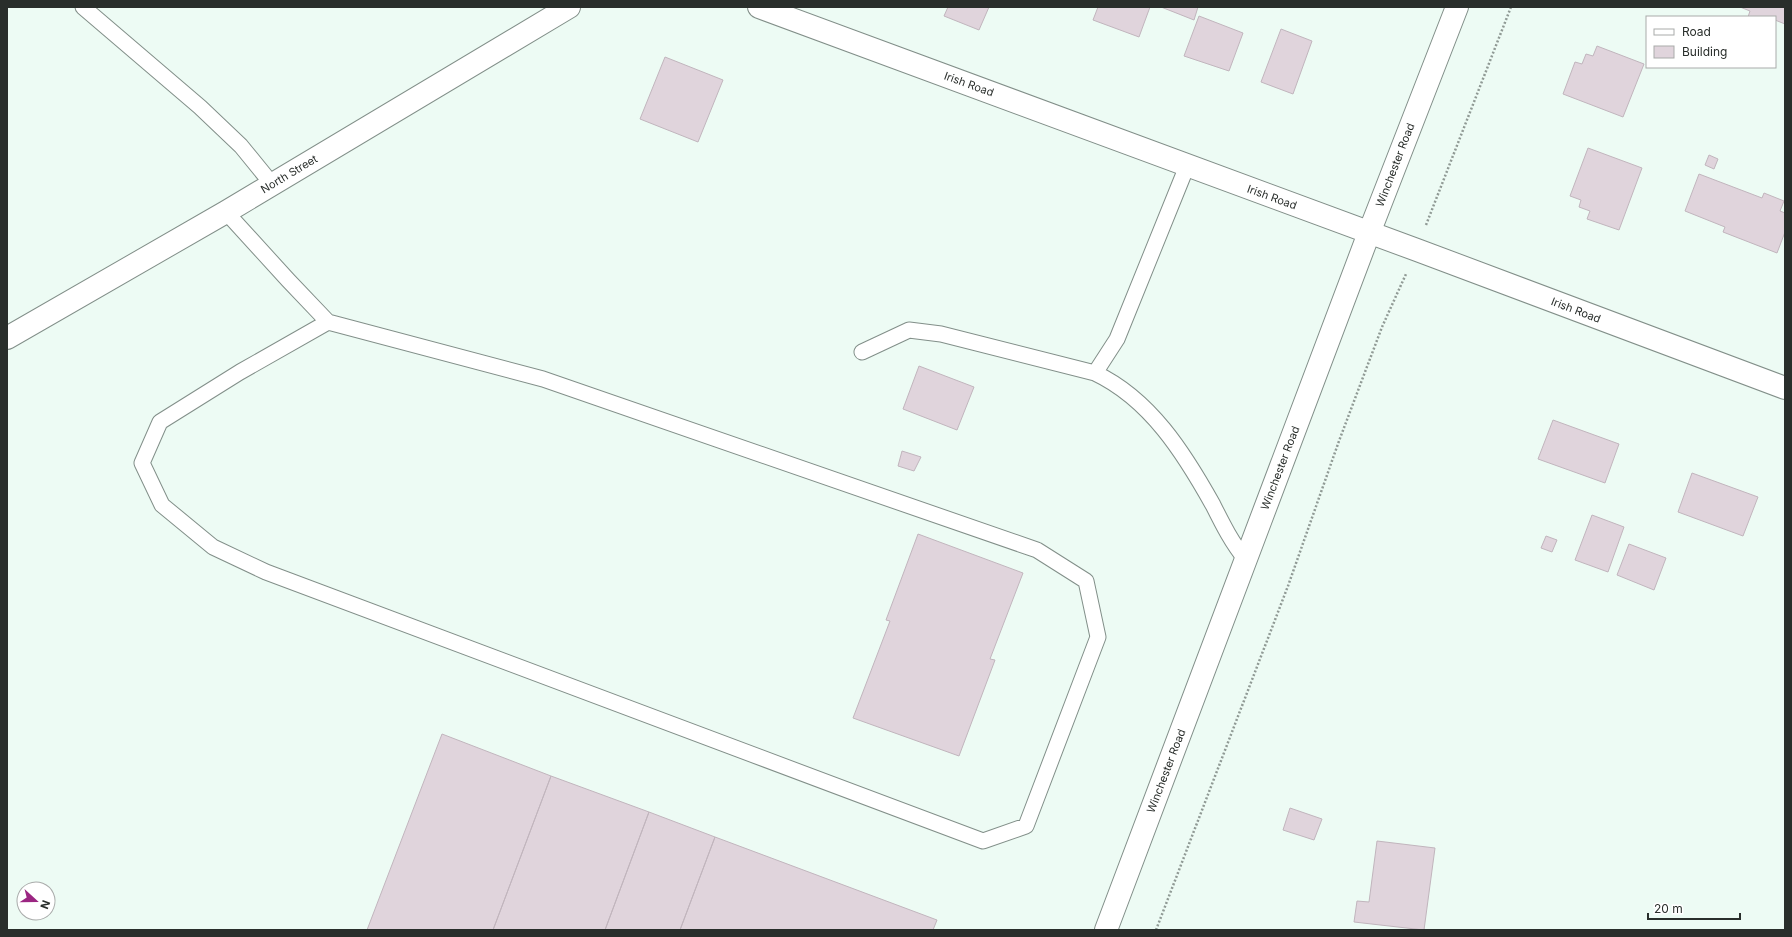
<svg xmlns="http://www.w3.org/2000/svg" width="1792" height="937" font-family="Inter,sans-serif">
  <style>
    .building { fill: #e0d4dc; stroke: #c1b5bd }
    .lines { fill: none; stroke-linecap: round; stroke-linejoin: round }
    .lane-casing { stroke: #828f89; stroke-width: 17 }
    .secondary-casing { stroke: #828f89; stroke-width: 24 }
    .path { stroke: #909a95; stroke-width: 2.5; stroke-dasharray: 2 2; stroke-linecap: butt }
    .lane { stroke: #fff; stroke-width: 15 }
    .secondary { stroke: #fff; stroke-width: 22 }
    .labels { text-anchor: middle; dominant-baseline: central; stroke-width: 3; stroke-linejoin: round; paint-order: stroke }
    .street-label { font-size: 11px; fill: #292e2b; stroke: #fff }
  </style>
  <rect width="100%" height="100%" fill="#edfbf4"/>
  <path class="building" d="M948,7H989L979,30L944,16Z
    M1098,7H1150L1139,37L1093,20Z
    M1161,7H1198L1194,20Z
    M1740,7H1785V24L1775,20V17H1748L1750,11Z
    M1199,16L1243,33L1229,71L1184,56Z
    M1281,29L1312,41L1293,94L1261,82Z
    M1597,46L1644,64L1623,117L1563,94L1575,62L1582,64L1586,54L1593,56Z
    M665,57L723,80L698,142L640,119Z
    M1588,148L1642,168L1619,230L1587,219L1590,211L1579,207L1581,200L1570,196Z
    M1709,155L1718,159L1714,169L1705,165Z
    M1699,174L1762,198L1764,193L1784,201L1780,211L1785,213V232L1777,253L1723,232L1725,227L1685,211Z
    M919,366L974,387L957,430L903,409Z
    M1553,420L1619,444L1605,483L1538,459Z
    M902,451L921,457L914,471L898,466Z
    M1692,473L1758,497L1743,536L1678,512Z
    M1592,515L1624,527L1608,572L1575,560Z
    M918,534L1023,573L990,659L995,660L959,756L853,718L890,621L886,620Z
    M1546,536L1557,540L1552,552L1541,548Z
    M1629,544L1666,558L1654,590L1617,575Z
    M442,734L551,776L493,930H367Z
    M551,776L649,812L605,930H493Z
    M1290,808L1322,819L1314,840L1283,830Z
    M649,812L715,837L680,930H605Z
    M715,837L937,920L933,930H680Z
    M1377,841L1435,848L1424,930L1354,922L1357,901L1369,902Z"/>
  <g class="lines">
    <g class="lane-casing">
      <path id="lane" d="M83,7L200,107L241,146L272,184
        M1187,166L1117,339L1095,373C1150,399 1184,453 1213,505C1223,525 1232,543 1246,560
        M226,212L288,280L328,322L543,379L1037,550L1086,581L1098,637L1026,826L983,841L266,572L213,547L162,505L142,463L160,422L240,372L328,322
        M862,352L909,330L941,334L1095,373"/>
    </g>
    <g class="secondary-casing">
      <path id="secondary" d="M759,7L1417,250L1785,388
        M7,338L226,212L569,7
        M1106,930L1369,233L1457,7"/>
    </g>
    <path class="path" d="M1426,225L1511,7
      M1156,930L1288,586L1339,441L1382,327L1406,274"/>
    <use href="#lane" class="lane"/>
    <use href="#secondary" class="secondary"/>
  </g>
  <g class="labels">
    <g class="street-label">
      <text transform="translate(969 84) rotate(20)">Irish Road</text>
      <text transform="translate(1395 165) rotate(-69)">Winchester Road</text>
      <text transform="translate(289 174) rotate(-31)">North Street</text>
      <text transform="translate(1272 197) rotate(20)">Irish Road</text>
      <text transform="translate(1576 310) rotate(21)">Irish Road</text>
      <text transform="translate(1280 468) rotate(-69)">Winchester Road</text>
      <text transform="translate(1166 771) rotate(-69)">Winchester Road</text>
    </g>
  </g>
  <rect width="1792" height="937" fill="none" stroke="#292e2b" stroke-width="16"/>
  <rect x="1646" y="16" width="130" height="52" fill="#ffffff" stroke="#a9abaa"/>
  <rect x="1654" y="29" width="20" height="6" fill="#ffffff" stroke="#a9abaa"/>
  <text x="1682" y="36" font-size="12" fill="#292e2b">Road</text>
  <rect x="1654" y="46" width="20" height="12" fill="#e0d4dc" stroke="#a9abaa"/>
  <text x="1682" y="56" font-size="12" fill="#292e2b">Building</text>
  <g transform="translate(36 901) rotate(111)"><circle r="19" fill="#ffffff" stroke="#a9abaa"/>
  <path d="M0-3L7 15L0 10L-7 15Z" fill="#9b2682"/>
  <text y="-6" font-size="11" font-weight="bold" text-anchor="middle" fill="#292e2b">N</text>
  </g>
  <path d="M1648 913v6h92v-6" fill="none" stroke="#292e2b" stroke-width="2"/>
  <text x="1654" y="913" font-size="12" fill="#292e2b" stroke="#ffffff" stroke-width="3" paint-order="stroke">20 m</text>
</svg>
